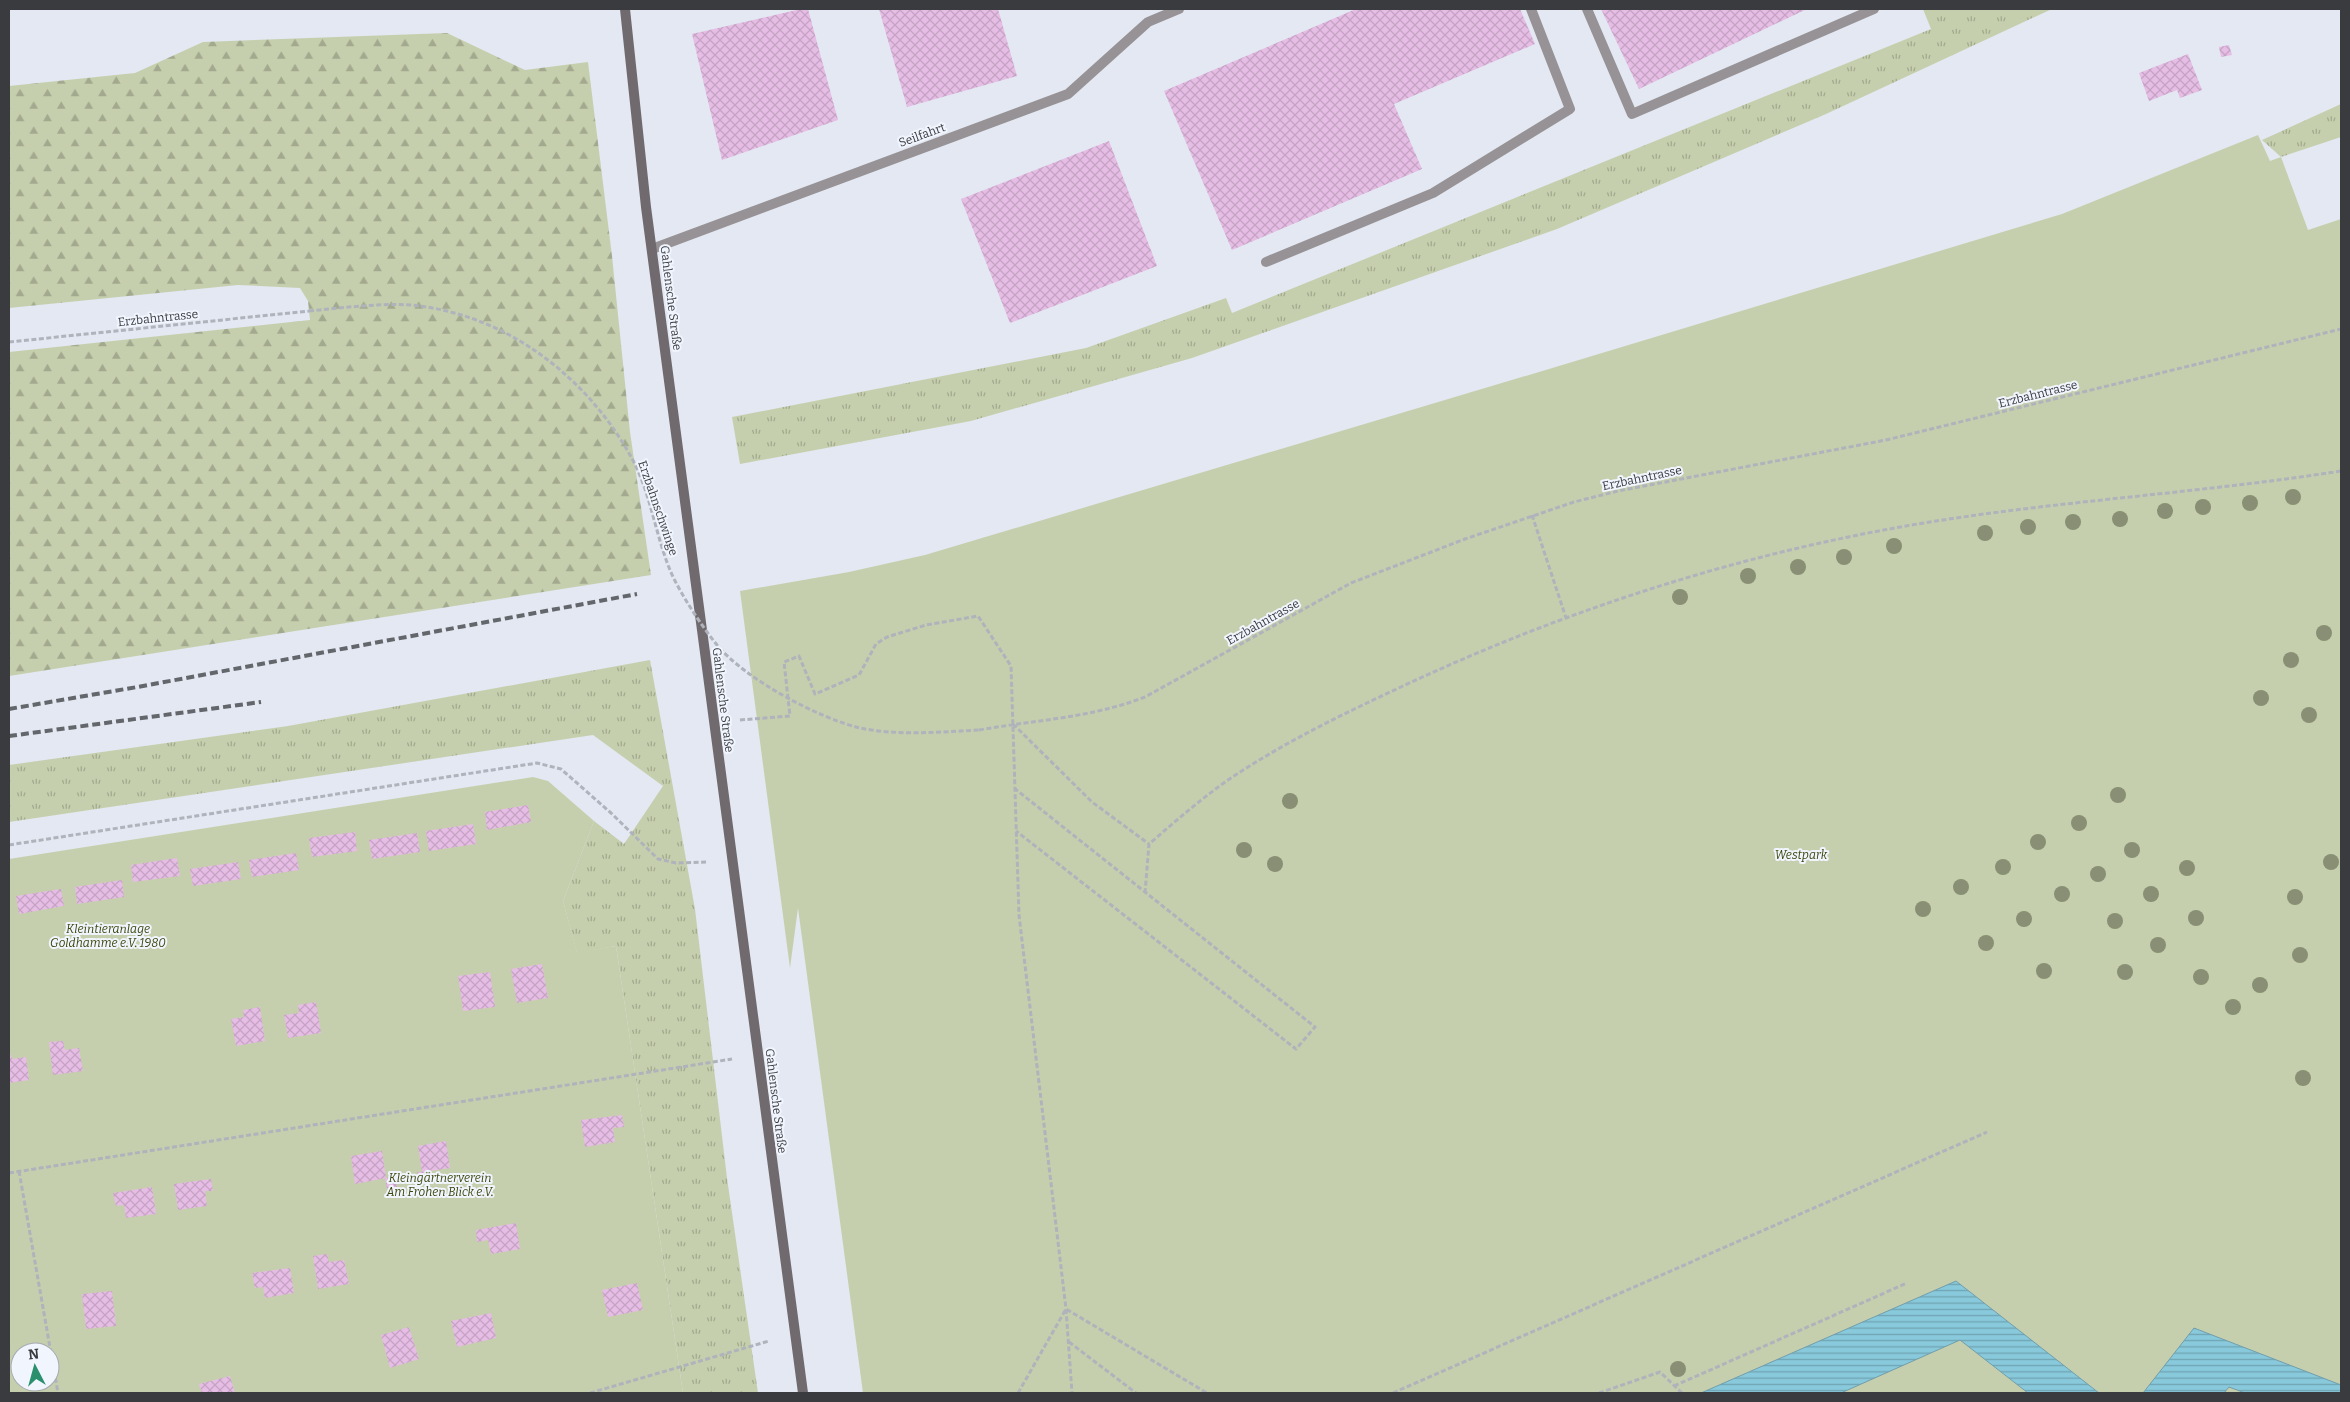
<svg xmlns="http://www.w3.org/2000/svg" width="2350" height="1402" font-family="Bitter,serif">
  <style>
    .grass { fill: url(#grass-tufts) }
    .forest { fill: url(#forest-firs) }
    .green { fill: #c6cfad; fill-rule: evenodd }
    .water { fill: url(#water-rules); stroke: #709eac }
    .building { fill: url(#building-cross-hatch) }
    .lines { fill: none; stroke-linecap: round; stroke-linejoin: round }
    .path { stroke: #afb3bb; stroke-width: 3; stroke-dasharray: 5 2.5; stroke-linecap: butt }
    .lane { stroke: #979295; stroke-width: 10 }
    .secondary { stroke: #706a6e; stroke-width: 10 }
    .rail { stroke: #63666b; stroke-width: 4; stroke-dasharray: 8 4; stroke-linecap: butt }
    .path-bridge { stroke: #afb3bb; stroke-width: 3; stroke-dasharray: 5 2.5; stroke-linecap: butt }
    .tree { fill: #888f74 }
    .labels { text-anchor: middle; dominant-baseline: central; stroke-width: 4; stroke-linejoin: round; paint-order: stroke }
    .street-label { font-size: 12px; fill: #393b3f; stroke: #f1f5fe }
    .park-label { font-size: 12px; font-style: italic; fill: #3d470c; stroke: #f1f5fe }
  </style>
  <defs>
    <pattern id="grass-tufts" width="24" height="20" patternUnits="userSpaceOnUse" patternTransform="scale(1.25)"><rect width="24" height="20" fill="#c6cfad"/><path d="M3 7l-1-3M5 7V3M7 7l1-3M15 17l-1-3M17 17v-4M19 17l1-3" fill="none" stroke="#a2a98e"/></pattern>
    <pattern id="forest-firs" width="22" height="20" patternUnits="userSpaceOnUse" patternTransform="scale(1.25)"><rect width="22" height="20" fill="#c6cfad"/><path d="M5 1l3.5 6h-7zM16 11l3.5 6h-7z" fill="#a2a98e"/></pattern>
    <pattern id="water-rules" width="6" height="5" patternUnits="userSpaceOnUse" patternTransform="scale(1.25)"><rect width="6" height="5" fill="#88c9db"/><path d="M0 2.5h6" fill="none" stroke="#70a4b3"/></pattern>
    <pattern id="building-cross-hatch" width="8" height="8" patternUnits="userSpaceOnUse" patternTransform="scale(1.25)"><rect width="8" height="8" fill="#e6bde4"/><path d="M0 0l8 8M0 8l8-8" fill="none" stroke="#c6a3c5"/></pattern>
  </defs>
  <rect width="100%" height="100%" fill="#e3e8f2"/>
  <path class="grass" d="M1923,9H2052L1826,114L1557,229L1192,358L971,421L740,464L732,417L1086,348L1226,298L1232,313L1931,29Z
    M2341,104V137L2281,157L2262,140Z
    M650,660L695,909L727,1178L758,1393H683L616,946L577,953L563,901L594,821L624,844L663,786L593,735L9,822V765L288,726Z"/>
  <path class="forest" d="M447,33L525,70L588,62L612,256L630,432L651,575L9,676V352L310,320L308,301L300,288L238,285L9,308V86L135,73L203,42Z"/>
  <path class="green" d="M2258,135L2270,161L2281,157L2308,230L2341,219V1393H863L798,908L790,968L740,591L849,572L925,555L1549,369L2062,214Z
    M533,777L548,781L594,821L563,901L577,952L616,946L683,1393H9V859ZM20,1352H50V1382H20Z"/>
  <path class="water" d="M1956,1281L2099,1393H2028L1960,1340L1841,1393H1701Z
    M2194,1328L2341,1385V1393H2245L2229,1387L2224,1393H2143Z"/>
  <path class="building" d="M801,9H808L838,120L722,160L692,34Z
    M879,9H998L1017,76L907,107Z
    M1356,9H1520L1535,44L1394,104L1422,169L1232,250L1164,91Z
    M1601,9H1807L1639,89Z
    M2229,45L2232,55L2221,57L2219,47Z
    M2188,54L2202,90L2180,98L2177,90L2149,101L2139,73Z
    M1109,141L1157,266L1010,323L961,199Z
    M528,805L531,822L487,830L485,812Z
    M473,824L476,844L429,851L426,831Z
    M355,832L357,851L312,857L309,838Z
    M417,833L420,852L372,859L369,840Z
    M296,853L299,870L252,877L249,860Z
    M177,858L180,876L133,882L131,865Z
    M238,862L241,879L193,886L190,869Z
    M122,880L124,897L77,904L75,887Z
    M61,889L64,906L19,914L16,896Z
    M542,964L548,998L517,1003L511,969Z
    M490,972L495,1007L463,1011L458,976Z
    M316,1002L321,1033L288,1038L284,1015L299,1013L298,1005Z
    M260,1007L265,1041L236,1046L231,1019L244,1017L243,1010Z
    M63,1041L65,1050L79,1048L83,1071L53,1075L49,1042Z
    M9,1050L12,1059L26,1057L29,1080L9,1083Z
    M622,1115L624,1127L613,1128L615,1142L585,1147L581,1120Z
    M446,1141L450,1168L424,1172L426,1182L419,1183L417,1172H422L418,1146Z
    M382,1151L386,1178L355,1184L351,1156Z
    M395,1177L397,1187L387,1189L385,1178Z
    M211,1179L213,1191H205L207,1206L178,1210L174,1184Z
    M152,1187L156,1214L126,1218L124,1205L116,1206L113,1193Z
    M516,1223L520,1249L491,1254L488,1240L477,1242L476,1230Z
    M327,1254L329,1262L344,1260L349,1284L318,1289L313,1256Z
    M290,1268L294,1293L265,1298L263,1287L255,1288L252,1273Z
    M637,1283L643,1310L608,1317L602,1290Z
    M112,1291L116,1326L86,1329L82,1294Z
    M491,1313L496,1338L457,1347L451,1321Z
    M409,1327L419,1359L390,1368L381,1335Z
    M230,1376L235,1393H202L199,1384Z"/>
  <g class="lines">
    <path class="path" d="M9,342L309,311
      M1532,515L1566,618
      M740,720L790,716L784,662L799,656L815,694L859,675L876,644L887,637L926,625L978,616L1011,666L1019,915L1066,1309L1072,1393
      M1013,724L1092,802L1149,844
      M979,730C1035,720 1091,718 1145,697L1351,583L1465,539L1574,502L1618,491L1886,440L2341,329
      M1014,788L1315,1027L1296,1049L1016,831
      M9,845L537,763L561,769L611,813L658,859L676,863L706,862
      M1145,893L1149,844C1177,820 1204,796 1234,776C1287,741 1345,713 1403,686C1572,607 1752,550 1936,521C2071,500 2207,492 2341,471
      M19,1171L58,1393
      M9,1173L732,1059
      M1069,1342L1136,1393
      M1674,1386L1907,1283
      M590,1393L769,1341
      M1018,1393L1066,1309L1207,1393
      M1393,1393L1987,1132
      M1599,1393L1660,1372L1682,1393"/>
    <path class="lane" d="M1587,9L1632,114L1874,9
      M652,249L1068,94L1148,22L1179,9
      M1266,262L1433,193L1570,109L1531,9"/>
    <path class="secondary" d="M625,9L646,207L803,1393"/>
    <path class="rail" d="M9,709L143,686L637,594
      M9,736L261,702"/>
    <path class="path-bridge" d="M309,311C343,308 377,303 410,305C504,313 585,375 630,455C652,493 655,539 674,579C686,602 701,625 717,645C745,679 818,718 860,728C899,736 939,732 979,730"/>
  </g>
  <g class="tree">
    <circle cx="2293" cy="497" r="8"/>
    <circle cx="2250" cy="503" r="8"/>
    <circle cx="2203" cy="507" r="8"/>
    <circle cx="2165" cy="511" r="8"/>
    <circle cx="2120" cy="519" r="8"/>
    <circle cx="2073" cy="522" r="8"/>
    <circle cx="2028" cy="527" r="8"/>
    <circle cx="1985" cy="533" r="8"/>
    <circle cx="1894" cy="546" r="8"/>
    <circle cx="1844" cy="557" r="8"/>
    <circle cx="1798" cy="567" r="8"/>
    <circle cx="1748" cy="576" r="8"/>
    <circle cx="1680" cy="597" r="8"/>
    <circle cx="2324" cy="633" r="8"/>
    <circle cx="2291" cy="660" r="8"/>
    <circle cx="2261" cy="698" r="8"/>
    <circle cx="2309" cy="715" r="8"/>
    <circle cx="2118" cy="795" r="8"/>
    <circle cx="1290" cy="801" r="8"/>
    <circle cx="2079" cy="823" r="8"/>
    <circle cx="2038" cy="842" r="8"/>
    <circle cx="1244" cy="850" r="8"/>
    <circle cx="2132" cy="850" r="8"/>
    <circle cx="2331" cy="862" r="8"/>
    <circle cx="1275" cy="864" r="8"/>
    <circle cx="2003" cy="867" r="8"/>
    <circle cx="2187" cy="868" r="8"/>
    <circle cx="2098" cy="874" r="8"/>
    <circle cx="1961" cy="887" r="8"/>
    <circle cx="2062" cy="894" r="8"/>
    <circle cx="2151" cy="894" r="8"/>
    <circle cx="2295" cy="897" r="8"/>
    <circle cx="1923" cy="909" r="8"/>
    <circle cx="2196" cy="918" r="8"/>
    <circle cx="2024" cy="919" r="8"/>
    <circle cx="2115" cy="921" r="8"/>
    <circle cx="1986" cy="943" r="8"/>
    <circle cx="2158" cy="945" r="8"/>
    <circle cx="2300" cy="955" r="8"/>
    <circle cx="2044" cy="971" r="8"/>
    <circle cx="2125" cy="972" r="8"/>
    <circle cx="2201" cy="977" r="8"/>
    <circle cx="2260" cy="985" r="8"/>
    <circle cx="2233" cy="1007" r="8"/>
    <circle cx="2303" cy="1078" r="8"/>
    <circle cx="1678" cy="1369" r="8"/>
  </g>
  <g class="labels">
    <g class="street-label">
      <text transform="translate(922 135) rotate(-20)">Seilfahrt</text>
      <text transform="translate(671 298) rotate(83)">Gahlensche Straße</text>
      <text transform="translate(158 318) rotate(-6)">Erzbahntrasse</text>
      <text transform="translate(2038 394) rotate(-14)">Erzbahntrasse</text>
      <text transform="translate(1642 478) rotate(-12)">Erzbahntrasse</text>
      <text transform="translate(658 508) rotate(71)">Erzbahnschwinge</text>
      <text transform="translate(1263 622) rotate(-29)">Erzbahntrasse</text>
      <text transform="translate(723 700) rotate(83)">Gahlensche Straße</text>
      <text transform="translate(776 1101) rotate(83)">Gahlensche Straße</text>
    </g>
    <g class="park-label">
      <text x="1801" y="855">Westpark</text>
      <text x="108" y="929">Kleintieranlage<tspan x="108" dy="14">Goldhamme e.V. 1980</tspan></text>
      <text x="440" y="1178">Kleingärtnerverein<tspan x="440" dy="14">Am Frohen Blick e.V.</tspan></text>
    </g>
  </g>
  <rect width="2350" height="1402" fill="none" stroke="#393b3f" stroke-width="20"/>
  <g transform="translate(35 1367) rotate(354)"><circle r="24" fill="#f1f5fe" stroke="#a7abb2"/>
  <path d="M0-4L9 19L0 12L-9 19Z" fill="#298f6c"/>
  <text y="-8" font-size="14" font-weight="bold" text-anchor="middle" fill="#393b3f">N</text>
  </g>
</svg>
